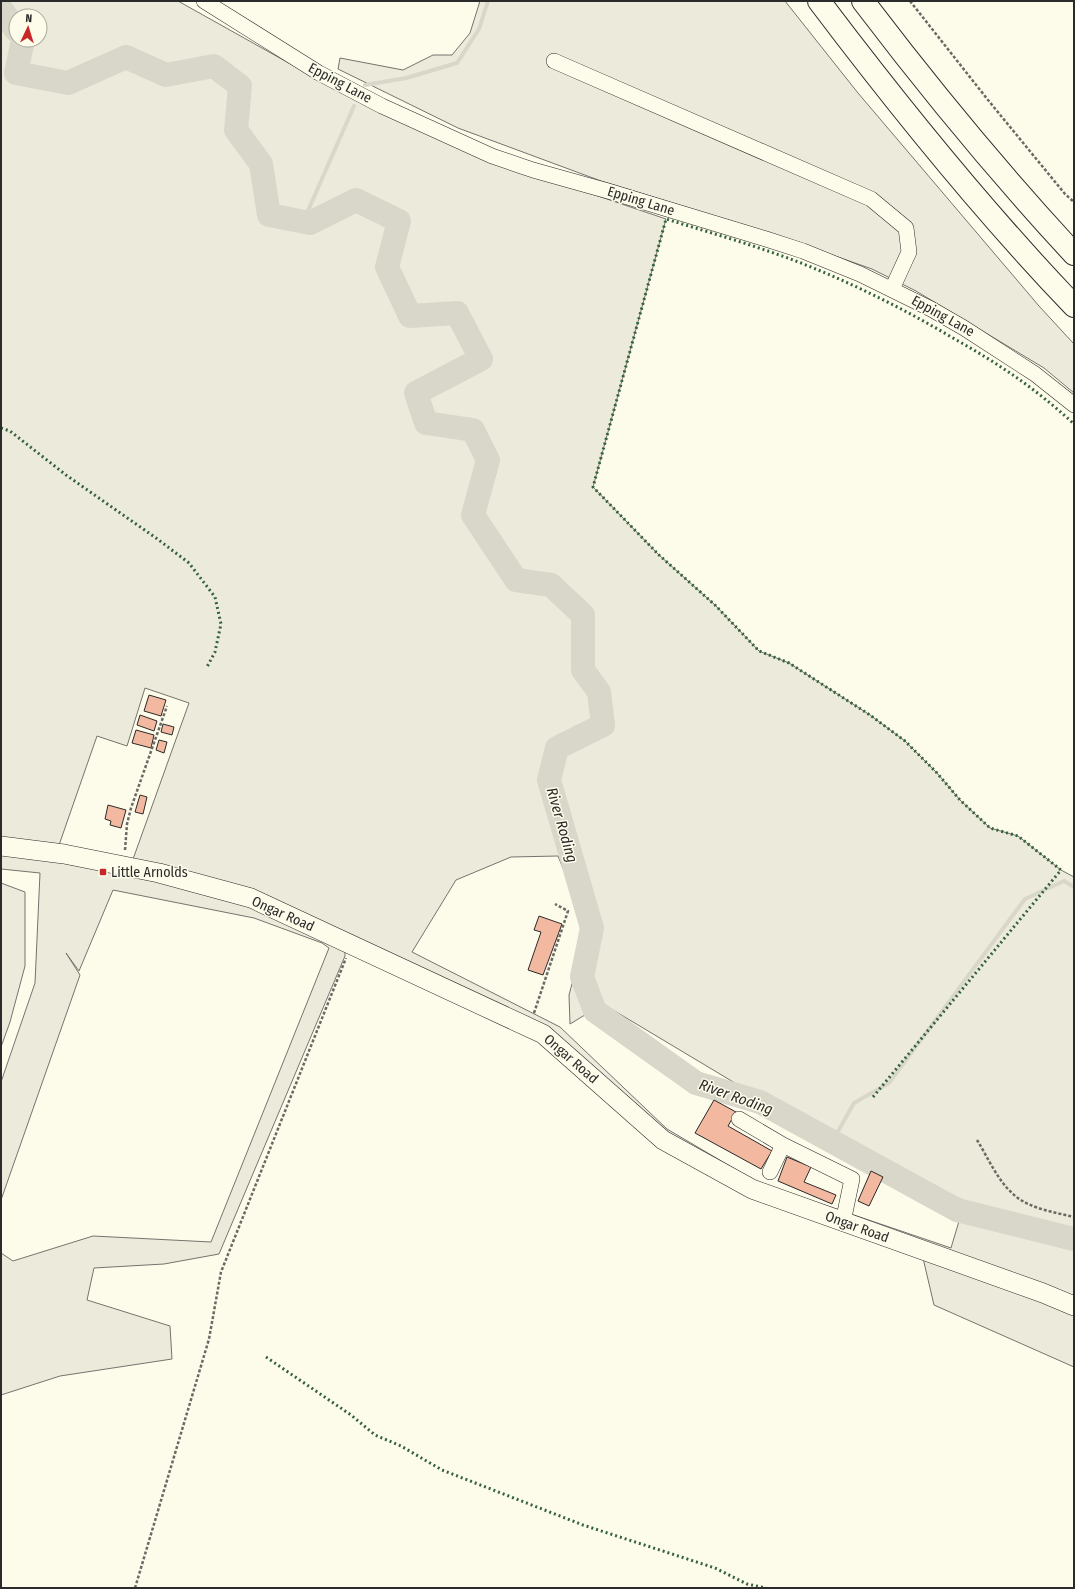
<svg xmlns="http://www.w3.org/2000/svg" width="1075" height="1589" font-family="'Fira Sans Condensed',sans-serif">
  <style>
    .green { fill: #ecebdb; stroke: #74746e; fill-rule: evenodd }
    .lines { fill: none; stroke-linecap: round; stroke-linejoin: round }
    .stream { stroke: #d8d7c9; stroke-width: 4 }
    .river { stroke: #d8d7c9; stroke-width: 24 }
    .building { fill: #f2b8a0; stroke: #2b2b2b }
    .minor-casing { stroke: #2b2b2b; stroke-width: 16 }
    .major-casing { stroke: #2b2b2b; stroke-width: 20 }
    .highway-casing { stroke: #2b2b2b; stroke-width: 24 }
    .path { stroke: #6a6964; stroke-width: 2.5; stroke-dasharray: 3 2; stroke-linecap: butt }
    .minor { stroke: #fdfbea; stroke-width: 15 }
    .major { stroke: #fdfbea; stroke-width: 19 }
    .highway { stroke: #fdfbea; stroke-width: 22 }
    .hedge { stroke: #34623c; stroke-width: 3; stroke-dasharray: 2 3; stroke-linecap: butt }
    .poi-dot { fill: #c62828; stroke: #fdfbea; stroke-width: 1.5 }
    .labels { text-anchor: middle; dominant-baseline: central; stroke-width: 3; stroke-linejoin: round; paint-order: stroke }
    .street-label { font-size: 14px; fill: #2b2b2b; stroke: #fdfbea }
    .poi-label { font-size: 14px; fill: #2b2b2b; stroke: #fdfbea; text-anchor: start }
    .water-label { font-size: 15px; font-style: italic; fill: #2b2b2b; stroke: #fdfbea }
  </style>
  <rect width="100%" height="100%" fill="#fdfbea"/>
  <path class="green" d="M1,1H178L328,85L477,155L666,219L593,487L659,555L715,605L759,651L789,663L870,715L905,741L937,773L960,800L990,828L1018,836L1061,870L1074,877V1367L934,1305L923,1258L752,1196L539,1040L345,949V956L219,1254L164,1264L94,1268L87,1300L170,1326L172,1359L60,1376L1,1395V1253L13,1261L93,1236L211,1242L329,948L322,943L254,918L113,890L79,971L66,953L80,975L1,1200V1082L35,983L40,873L1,869ZM16,16H40V40H16ZM145,688L189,703L132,862L58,848L97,736L127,746ZM558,856L587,928L569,995L570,1024L603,1004L740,1086L788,1110L909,1177L965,1201L951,1248L757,1182L667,1129L560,1027L412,952L456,880L511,857Z
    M480,1H785L858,93L1039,306L1074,344V393L1044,368L916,291L872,269L767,232L601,181L458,128L338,69L340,58L403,70L433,55H452L470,33Z
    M1,883L25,892V966L10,1022L1,1047Z"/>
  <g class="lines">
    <path class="stream" d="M365,85L406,78L457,63L479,29L488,1
      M303,222L354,106
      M832,1142L854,1103L889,1083L1025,899L1064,881L1074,887"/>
    <path class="river" d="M1,9L16,30
      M23,40L16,73L68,83L126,57L166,75L214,66L240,86L236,130L261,164L269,215L310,223L356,200L399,221L387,267L410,316L457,313L481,359L416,393L426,423L473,430L488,460L473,515L516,580L551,585L583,615V670L599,692L603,725L557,748L549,780L592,928L582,977L595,1011L696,1083L760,1102L957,1210L1074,1239"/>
  </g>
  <path class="building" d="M149,695L166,700L161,716L144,711Z
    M140,715L157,721L154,731L137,725Z
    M163,724L174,727L172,735L161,732Z
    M136,730L154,735L151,748L132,743Z
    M159,740L167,742L164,753L156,750Z
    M140,795L147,797L143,814L135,812Z
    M108,805L126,810L121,828L110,825L111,821L105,819Z
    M539,916L562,924L543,975L528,970L541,932L534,930Z
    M714,1100L736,1112L728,1126L772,1151L761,1169L695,1133Z
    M787,1157L811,1167L804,1182L836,1195L832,1204L778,1181Z
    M871,1171L883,1177L869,1206L858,1201Z"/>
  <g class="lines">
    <g class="minor-casing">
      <path id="minor" d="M204,1L319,73L382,106L492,156L533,170L608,191L766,239L803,251L860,274L931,309L964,328L1035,374L1074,405
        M554,61L871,199L906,228L909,252L892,289
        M739,1119L783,1145L852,1179L843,1222
        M770,1172L783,1145"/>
    </g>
    <g class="major-casing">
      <path id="major" d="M1,846L64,854L159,873L251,898L543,1034L663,1140L752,1189L1043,1293L1074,1306"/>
    </g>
    <g class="highway-casing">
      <path id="highway" d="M819,1C899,107 982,210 1074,306
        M863,1C929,88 999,173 1074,254"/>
    </g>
    <path class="path" d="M910,1L988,100L1065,194L1074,202
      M125,850L127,824L131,808L167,706
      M534,1013L568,911L555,904
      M977,1140C987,1156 997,1179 1011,1192C1026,1208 1053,1212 1074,1217
      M135,1588L209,1339L221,1272L346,958"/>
    <use href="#minor" class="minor"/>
    <use href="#major" class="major"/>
    <use href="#highway" class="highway"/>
    <path class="hedge" d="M1,428L10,431L66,475L156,538L189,563L215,597L221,624L215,652L207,667
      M873,1097L1061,870L1018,836L990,828L960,800L937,773L905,741L870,715L789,663L759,651L715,605L659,555L593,487L666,219C711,233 757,246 801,263C854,284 904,309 953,338C999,364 1035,388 1074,424
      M266,1357L351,1415L375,1435L401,1446L442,1470L583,1525L715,1568L747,1584L766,1588"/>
  </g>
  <rect class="poi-dot" x="99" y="868" width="8" height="8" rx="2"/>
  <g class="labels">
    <g class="street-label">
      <text transform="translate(340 83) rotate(28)">Epping Lane</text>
      <text transform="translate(641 201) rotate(17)">Epping Lane</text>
      <text transform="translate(943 316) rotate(29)">Epping Lane</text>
      <text transform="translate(283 914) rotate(24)">Ongar Road</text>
      <text transform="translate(571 1059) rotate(41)">Ongar Road</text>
      <text transform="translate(857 1227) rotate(20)">Ongar Road</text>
    </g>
    <g class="poi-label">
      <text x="111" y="872">Little Arnolds</text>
    </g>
    <g class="water-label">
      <text transform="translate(562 825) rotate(74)">River Roding</text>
      <text transform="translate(736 1097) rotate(20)">River Roding</text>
    </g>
  </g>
  <rect width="1075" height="1589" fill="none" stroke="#2b2b2b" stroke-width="4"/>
  <g transform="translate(28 28) rotate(4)"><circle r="19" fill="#fdfbea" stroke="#a9a89e"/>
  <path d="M0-3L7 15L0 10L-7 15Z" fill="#c62828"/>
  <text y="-6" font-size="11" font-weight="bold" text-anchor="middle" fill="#2b2b2b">N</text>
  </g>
</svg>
